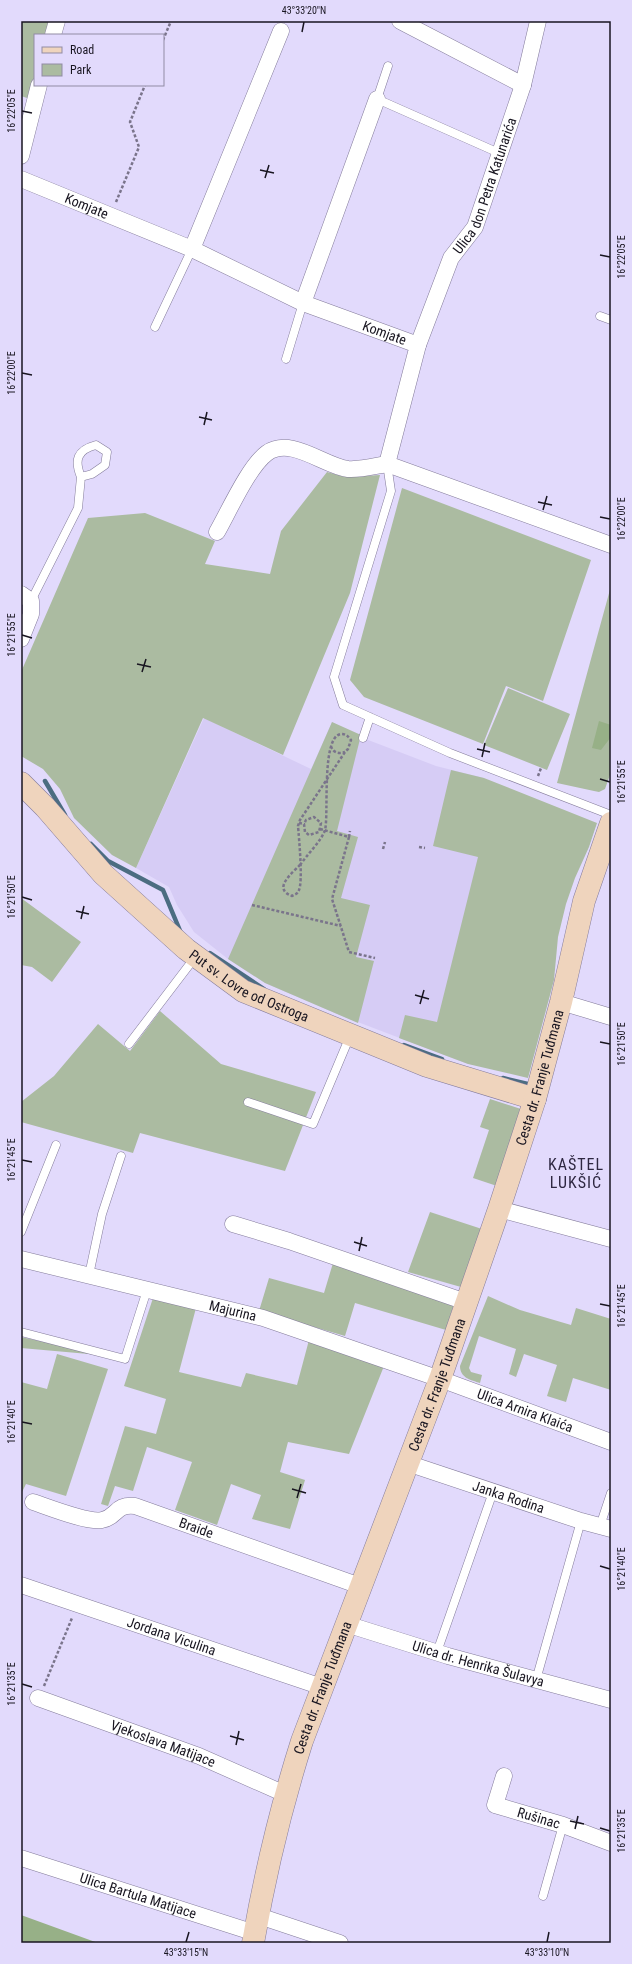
<svg xmlns="http://www.w3.org/2000/svg" width="632" height="1964" font-family="'Roboto Condensed',sans-serif">
  <style>
    .built { fill: #d6ccf5 }
    .green { fill: #abbba1 }
    .forest { fill: #97b087 }
    .lines { fill: none; stroke-linecap: round; stroke-linejoin: round }
    .stream { stroke: #4c6d81; stroke-width: 4.5 }
    .lane-casing { stroke: #847c9b; stroke-width: 9 }
    .street-casing { stroke: #847c9b; stroke-width: 17 }
    .secondary-casing { stroke: #847c9b; stroke-width: 23 }
    .path { stroke: #7a748b; stroke-width: 2.5; stroke-dasharray: 3 2; stroke-linecap: butt }
    .lane { stroke: #fff; stroke-width: 8 }
    .street { stroke: #fff; stroke-width: 16 }
    .secondary { stroke: #efd4bd; stroke-width: 22 }
    .ticks { fill: none; stroke: #181520; stroke-width: 1.5 }
    .labels { text-anchor: middle; dominant-baseline: central; stroke-width: 3; stroke-linejoin: round; paint-order: stroke }
    .street-label { font-size: 14px; fill: #181520; stroke: #e2dafc }
    .quarter-label { font-size: 16px; letter-spacing: 1px; fill: #2e2741; stroke: #e2dafc }
    .neatline { fill: none; stroke: #181520; stroke-width: 1.5 }
    .ticks-label { font-size: 10px; text-anchor: middle; fill: #181520 }
  </style>
  <rect width="100%" height="100%" fill="#e2dafc"/>
  <path class="built" d="M204,718L311,769L332,722L363,738L436,766L484,778L468,1064L342,1016L265,983L228,959L194,932L177,905L169,887L136,868Z"/>
  <path class="green" d="M21,21H51L47,35H35V80L30,99L21,96Z
    M327,472L346,477L380,475L350,593L283,755L203,718L136,868L112,855L74,818L60,789L43,769L21,756V672L88,518L145,513L215,541L205,564L270,574L281,531Z
    M402,488L591,560L543,701L506,686L483,744L364,697L350,680Z
    M611,586V772L605,789L599,792L594,791L557,783Z
    M508,688L570,714L547,770L484,745Z
    M332,722L361,735L337,831L358,837L341,898L370,905L356,957L374,961L358,1023L265,983L228,959Z
    M451,770L484,778L597,823L589,847L575,878L566,904L558,937L554,980L528,1078L468,1064L399,1038L405,1015L437,1022L478,857L433,846Z
    M21,898L81,942L52,982L32,967L21,965Z
    M160,1011L221,1064L316,1092L285,1171L140,1133L133,1153L21,1122V1102L54,1076L98,1024L130,1051Z
    M490,1099L524,1110L497,1186L473,1178L489,1130L480,1127Z
    M430,1212L482,1229L461,1287L408,1272Z
    M333,1263L454,1304L446,1330L355,1303L345,1336L259,1311L269,1278L324,1293Z
    M488,1296L520,1310L571,1325L576,1308L611,1319V1390L573,1378L566,1402L547,1396L557,1365L524,1354L516,1377L509,1374L516,1349L479,1336L469,1368L471,1372L482,1375L480,1383C471,1380 460,1378 460,1366Z
    M153,1298L196,1308L179,1372L241,1387L246,1373L297,1385L309,1340L384,1366L349,1454L288,1442L280,1472L305,1480L290,1529L252,1519L261,1495L231,1484L217,1525L175,1510L192,1462L147,1447L133,1491L115,1486L108,1506L101,1504L125,1426L156,1434L166,1399L124,1386Z
    M21,1337L111,1356L21,1348Z
    M57,1354L108,1369L66,1496L26,1484L21,1494V1382L47,1389Z"/>
  <path class="forest" d="M599,721L611,725V737L601,750L592,748Z
    M21,1915L98,1943H21Z"/>
  <g class="lines">
    <path class="stream" d="M45,781L65,815
      M91,844L108,861L163,890L181,933
      M210,953L264,989
      M404,1045L442,1059
      M503,1078L532,1085"/>
    <g class="lane-casing">
      <path id="lane" d="M388,66L377,99L499,153
        M600,316L611,320
        M155,327L192,249
        M286,359L303,303
        M387,464L391,491L334,677L343,705L450,753L611,815
        M31,601L78,508L81,477L92,474L105,465L107,452L96,445C77,450 74,460 81,477
        M363,738L370,717
        M129,1044L196,956
        M248,1102L313,1124L350,1036
        M21,1232L56,1145
        M89,1275L102,1214L121,1156
        M21,1332L125,1359L147,1290
        M600,1526L611,1493
        M437,1652L493,1492
        M536,1680L581,1521
        M543,1896L563,1825"/>
    </g>
    <g class="street-casing">
      <g id="street">
        <path d="M400,21L523,85"/>
        <path d="M53,35L57,21"/>
        <path d="M21,156L39,85"/>
        <path id="s1" d="M21,179L192,249L303,303L418,345L387,464L611,545"/>
        <path d="M192,249L281,31"/>
        <path d="M303,303L377,99"/>
        <path id="s2" d="M418,345L451,258L475,227L523,85L538,21"/>
        <path d="M217,532C229,511 249,466 267,453C291,436 324,466 348,469C360,470 375,466 387,464"/>
        <path d="M21,594L31,601V614L21,639"/>
        <path d="M561,1002L611,1017"/>
        <path d="M499,1209L611,1239"/>
        <path d="M233,1224L289,1241L466,1302"/>
        <path id="s3" d="M21,1259L263,1318L440,1379L611,1442"/>
        <path id="s4" d="M407,1463L581,1521L611,1529"/>
        <path id="s5" d="M33,1502C48,1507 88,1523 102,1520C118,1517 114,1504 135,1506L360,1586"/>
        <path id="s6" d="M21,1585L322,1687"/>
        <path id="s7" d="M346,1624L448,1656L611,1700"/>
        <path id="s8" d="M38,1698L199,1756L285,1794"/>
        <path id="s9" d="M504,1776L495,1805L563,1825L611,1843"/>
        <path id="s10" d="M21,1858L255,1933"/>
        <path d="M259,1916L340,1943"/>
      </g>
    </g>
    <g class="secondary-casing">
      <g id="secondary">
        <path id="s11" d="M21,783L45,807L103,874L186,949L243,991L427,1066L535,1099"/>
        <path id="s12" d="M253,1943C265,1874 281,1807 302,1741L440,1379L499,1209L535,1099L561,1002L584,901L611,823"/>
      </g>
    </g>
    <path class="path" d="M163,40L171,21
      M116,202L139,147L130,122L145,85
      M331,746C333,753 339,754 345,752
      M538,776L541,768
      M299,823L304,824L305,832L309,835L319,832L321,823L314,817L306,820L304,824
      M320,829L349,837L350,831
      M349,837L332,899L349,952L375,958
      M419,847L425,848
      M383,849L385,842
      M300,865C306,856 322,840 325,830C329,815 321,736 341,734C346,734 348,736 351,740L348,749L345,752L300,820L298,826C299,838 303,881 299,890C298,894 295,894 292,896C272,889 292,873 300,865
      M252,905L341,926
      M44,1686L72,1618"/>
    <use href="#lane" class="lane"/>
    <use href="#street" class="street"/>
    <use href="#secondary" class="secondary"/>
  </g>
  <path class="ticks" d="M302,32L304,22M22,111L32,113M260,170L274,173M265,178L269,165M600,255L610,257M22,373L32,375M199,417L212,420M204,425L207,412M538,502L552,505M543,510L547,496M600,517L610,519M22,635L32,638M137,664L151,667M142,672L146,659M477,749L490,752M482,757L485,743M600,779L610,782M22,897L32,900M76,911L89,914M81,919L84,906M415,995L429,999M420,1004L424,990M600,1042L610,1044M22,1160L32,1162M354,1242L367,1246M359,1251L362,1237M600,1304L610,1306M22,1422L32,1424M292,1489L306,1493M297,1498L301,1484M600,1566L610,1569M22,1684L32,1687M230,1736L244,1740M236,1745L239,1731M570,1821L584,1824M600,1828L610,1831M575,1829L578,1816M186,1942L189,1932M547,1942L549,1932"/>
  <g class="labels">
    <g class="street-label">
      <text stroke="none"><textPath href="#s2" startOffset="174">Ulica don Petra Katunarića</textPath></text>
      <text stroke="none"><textPath href="#s1" startOffset="71">Komjate</textPath></text>
      <text stroke="none"><textPath href="#s1" startOffset="395">Komjate</textPath></text>
      <text stroke="none"><textPath href="#s11" startOffset="308">Put sv. Lovre od Ostroga</textPath></text>
      <text stroke="none"><textPath href="#s12" startOffset="913">Cesta dr. Franje Tuđmana</textPath></text>
      <text stroke="none"><textPath href="#s3" startOffset="218">Majurina</textPath></text>
      <text stroke="none"><textPath href="#s12" startOffset="589">Cesta dr. Franje Tuđmana</textPath></text>
      <text stroke="none"><textPath href="#s3" startOffset="527">Ulica Arnira Klaića</textPath></text>
      <text stroke="none"><textPath href="#s4" startOffset="107">Janka Rodina</textPath></text>
      <text stroke="none"><textPath href="#s5" startOffset="174">Braide</textPath></text>
      <text stroke="none"><textPath href="#s6" startOffset="159">Jordana Viculina</textPath></text>
      <text stroke="none"><textPath href="#s7" startOffset="138">Ulica dr. Henrika Šulavya</textPath></text>
      <text stroke="none"><textPath href="#s12" startOffset="265">Cesta dr. Franje Tuđmana</textPath></text>
      <text stroke="none"><textPath href="#s8" startOffset="133">Vjekoslava Matijace</textPath></text>
      <text stroke="none"><textPath href="#s9" startOffset="76">Rušinac</textPath></text>
      <text stroke="none"><textPath href="#s10" startOffset="123">Ulica Bartula Matijace</textPath></text>
    </g>
    <g class="quarter-label">
      <text x="576" y="1164">KAŠTEL<tspan x="576" dy="18">LUKŠIĆ</tspan></text>
    </g>
  </g>
  <rect width="632" height="1964" fill="none" stroke="#e2dafc" stroke-width="44"/>
  <rect x="34" y="34" width="130" height="52" fill="#e2dafc" stroke="#918ba4"/>
  <rect x="42" y="47" width="20" height="6" fill="#efd4bd" stroke="#918ba4"/>
  <text x="70" y="54" font-size="12" fill="#181520">Road</text>
  <rect x="42" y="64" width="20" height="12" fill="#abbba1" stroke="#918ba4"/>
  <text x="70" y="74" font-size="12" fill="#181520">Park</text>
  <rect x="22" y="22" width="588" height="1920" class="neatline"/>
  <g class="ticks-label">
    <text x="304" y="14">43°33'20"N</text>
    <text transform="translate(11 111) rotate(-90)" y="4">16°22'05"E</text>
    <text transform="translate(621 257) rotate(-90)" y="4">16°22'05"E</text>
    <text transform="translate(11 373) rotate(-90)" y="4">16°22'00"E</text>
    <text transform="translate(621 519) rotate(-90)" y="4">16°22'00"E</text>
    <text transform="translate(11 635) rotate(-90)" y="4">16°21'55"E</text>
    <text transform="translate(621 782) rotate(-90)" y="4">16°21'55"E</text>
    <text transform="translate(11 897) rotate(-90)" y="4">16°21'50"E</text>
    <text transform="translate(621 1044) rotate(-90)" y="4">16°21'50"E</text>
    <text transform="translate(11 1160) rotate(-90)" y="4">16°21'45"E</text>
    <text transform="translate(621 1306) rotate(-90)" y="4">16°21'45"E</text>
    <text transform="translate(11 1422) rotate(-90)" y="4">16°21'40"E</text>
    <text transform="translate(621 1569) rotate(-90)" y="4">16°21'40"E</text>
    <text transform="translate(11 1684) rotate(-90)" y="4">16°21'35"E</text>
    <text transform="translate(621 1831) rotate(-90)" y="4">16°21'35"E</text>
    <text x="186" y="1956">43°33'15"N</text>
    <text x="547" y="1956">43°33'10"N</text>
  </g>
</svg>
